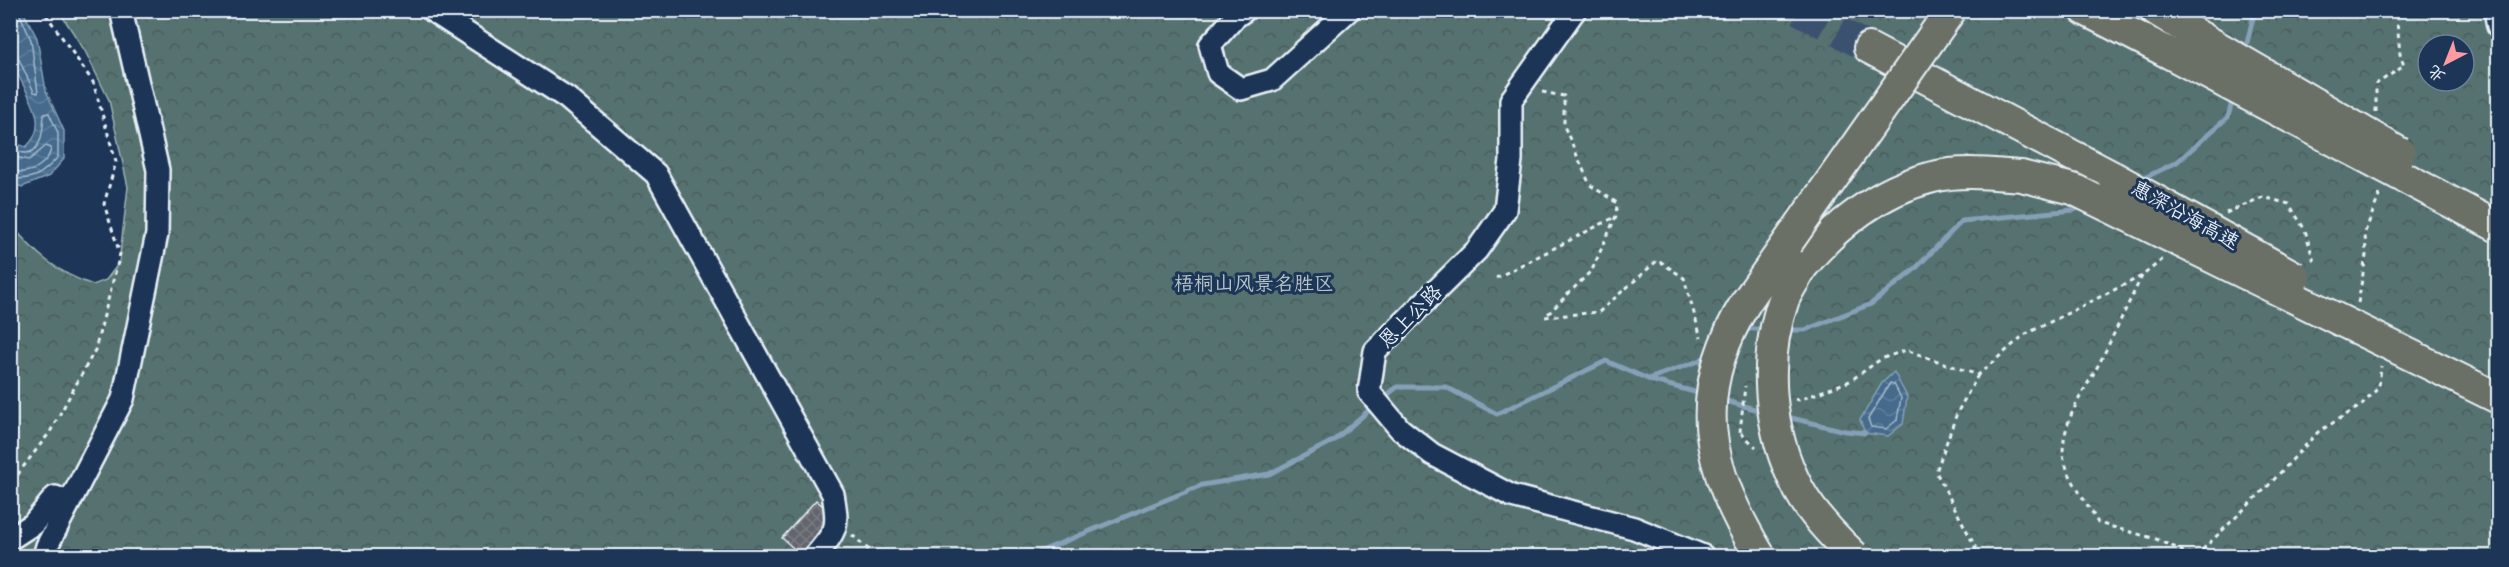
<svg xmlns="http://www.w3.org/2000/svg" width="2509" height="567" font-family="Mynerve,'LXGW WenKai TC',sans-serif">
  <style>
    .forest { fill: url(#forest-crowns); stroke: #9eb2b4; stroke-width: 1.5; fill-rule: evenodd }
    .water { fill: url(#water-waves); stroke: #86a0b7; stroke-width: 1.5 }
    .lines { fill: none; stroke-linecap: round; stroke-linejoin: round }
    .shore { stroke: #a6bbcd; stroke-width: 1.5 }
    .stream { stroke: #86a0b7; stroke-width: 5 }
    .building { fill: url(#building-cross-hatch); stroke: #e8f1f8; stroke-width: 1.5 }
    .highway-tunnel { stroke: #3b516f; stroke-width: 30; stroke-dasharray: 30 15; stroke-linecap: butt }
    .minor-casing { stroke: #e8f1f8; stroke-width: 26 }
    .highway-casing { stroke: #e8f1f8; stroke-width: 34 }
    .path { stroke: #e8f1f8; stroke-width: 3; stroke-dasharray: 4.5 4.5; stroke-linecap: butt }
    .minor { stroke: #1d3557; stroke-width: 21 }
    .highway { stroke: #6b7065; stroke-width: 30 }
    .highway-bridge-casing { stroke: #e8f1f8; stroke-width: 34; stroke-linecap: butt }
    .highway-bridge { stroke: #6b7065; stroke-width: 30 }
    .labels { text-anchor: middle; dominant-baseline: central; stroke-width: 6; stroke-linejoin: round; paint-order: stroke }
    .street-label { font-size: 20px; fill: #e8f1f8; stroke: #1d3557 }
    .park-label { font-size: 20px; fill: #b4c5c8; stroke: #1d3557 }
  </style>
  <defs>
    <pattern id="forest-crowns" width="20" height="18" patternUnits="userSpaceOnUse" patternTransform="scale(1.5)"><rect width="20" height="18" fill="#547270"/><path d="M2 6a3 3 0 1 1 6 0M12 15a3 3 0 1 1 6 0" fill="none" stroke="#4c5b5b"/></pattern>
    <pattern id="water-waves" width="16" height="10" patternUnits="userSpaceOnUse" patternTransform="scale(1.5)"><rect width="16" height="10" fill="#446a8c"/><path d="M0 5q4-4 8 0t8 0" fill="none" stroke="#5f809d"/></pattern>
    <pattern id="building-cross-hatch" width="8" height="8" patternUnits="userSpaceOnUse" patternTransform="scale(1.5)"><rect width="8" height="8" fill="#63656d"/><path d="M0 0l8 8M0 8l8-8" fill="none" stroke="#797c83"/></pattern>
  </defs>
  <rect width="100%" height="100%" fill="#1d3557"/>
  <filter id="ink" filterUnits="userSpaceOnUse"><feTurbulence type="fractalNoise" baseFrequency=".0167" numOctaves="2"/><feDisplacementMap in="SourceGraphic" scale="12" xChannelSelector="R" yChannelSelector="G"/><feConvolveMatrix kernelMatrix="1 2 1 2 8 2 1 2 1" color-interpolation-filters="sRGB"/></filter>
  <g filter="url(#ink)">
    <path class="forest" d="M59,11H2498V556H11L10,223C35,254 56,272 93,285L106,280L119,263L128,187L109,100L85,51ZM2428,45H2464V81H2428Z"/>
    <path class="water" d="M11,10L23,11L37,38L46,91L64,131V159L49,176L22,187L11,183V142L26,147C57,119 15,84 10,53C8,40 10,24 11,10Z
      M1894,372L1907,397L1903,424L1888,436L1865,433L1860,420L1882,383Z"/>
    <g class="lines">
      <path class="shore" d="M10,54L18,57L34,92L38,93L31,40L18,10
        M10,149C15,150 21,153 26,153C43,152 43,126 44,114L49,113L58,133V157C43,174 33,181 10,178
        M10,156L29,160L46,146L51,148C50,161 33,173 21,172C17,172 14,171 10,170
        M1890,383L1894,384L1901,398L1897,420L1886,429L1871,427L1868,419Z"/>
      <path class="stream" d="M2245,51L2255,10
        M2140,180L2177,162L2228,117L2233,98
        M1785,330H1805L1871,304L1915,269L1962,221L2074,210L2082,206
        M1744,332L1749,329H1767
        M1650,380L1702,394
        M1719,399L1765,412
        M1381,400L1397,387H1446L1497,414L1606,361L1648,379L1699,361L1708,355
        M1783,416L1845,431L1865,433
        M1039,552L1202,485L1269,474L1333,441L1374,406"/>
    </g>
    <path class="building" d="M816,500L835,517L801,555L782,538Z"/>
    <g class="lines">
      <path class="highway-tunnel" d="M1799,10L1869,48"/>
      <g class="minor-casing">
        <path id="minor" d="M431,10L567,98L656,174L833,494C839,528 837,530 815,556
          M1245,10L1235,17L1210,45L1218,73L1241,89L1272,80L1349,10
          M1575,10L1511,100V160L1505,210L1477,250L1375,351L1369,392L1400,429L1432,454L1512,496L1634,528L1703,556
          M2495,10L2498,26
          M10,536L13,537L33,524L55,497L69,503
          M44,556L47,546L123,399L157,234L158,170L121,10"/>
      </g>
      <g class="highway-casing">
        <path id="highway" d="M2085,10L2167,52
          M2156,10L2185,28
          M1869,48L2113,177
          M1802,267C1835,225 1880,190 1933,177C1961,170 1993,174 2021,176"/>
      </g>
      <path class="path" d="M1542,92L1564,96V126L1590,185L1617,203L1616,216L1592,270L1545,317L1599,312L1658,260L1684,278L1701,338
        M2376,112V84L2404,66L2400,54L2396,10
        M2226,213L2263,197L2289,204L2305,230L2314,262
        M2142,276C2128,304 2115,332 2101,360C2086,389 2063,417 2063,453C2064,473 2088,504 2098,523L2156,539L2194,556
        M1496,278L1615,217
        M2358,303L2366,256L2365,232L2381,191
        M1978,375L1957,413L1936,472L1980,556
        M1795,399L1799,400L1850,381L1881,359L1906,350L1978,375L2024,335L2142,276L2163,259
        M1740,432L1745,386
        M1741,433L1756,447
        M10,491L20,471L50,432L95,350L120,254L104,204L116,162L93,82L43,10
        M852,535L876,556
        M2196,556L2268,486L2318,432L2362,405L2379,387L2381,366"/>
      <use href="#minor" class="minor"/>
      <use href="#highway" class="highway"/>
      <g class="highway-bridge-casing">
        <path id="highway-bridge" d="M2185,28L2400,153
          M2167,52L2498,227
          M2021,176L2073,189L2498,398
          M2113,177L2295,277
          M1802,267C1796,278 1789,288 1784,299C1762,360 1768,432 1799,490C1812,514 1834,537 1854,556
          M1760,556C1706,467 1689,395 1746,302L1951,10"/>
      </g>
      <use href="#highway-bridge" class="highway-bridge"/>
    </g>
  </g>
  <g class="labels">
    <g class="street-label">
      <text transform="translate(2185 216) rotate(29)">惠深沿海高速</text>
      <text transform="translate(1411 317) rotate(-45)">恩上公路</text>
    </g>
    <g class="park-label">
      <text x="1254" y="284">梧桐山风景名胜区</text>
    </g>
  </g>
  <rect width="2509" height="567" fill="none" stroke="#1d3557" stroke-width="36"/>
  <rect x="18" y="18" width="2473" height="531" fill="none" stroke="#e8f1f8" stroke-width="2" filter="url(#ink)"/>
  <g transform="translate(2446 63) rotate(222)"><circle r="28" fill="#1d3557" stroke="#6e8097" stroke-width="1.5"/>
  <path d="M0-4.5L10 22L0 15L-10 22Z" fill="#ff9aa2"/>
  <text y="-9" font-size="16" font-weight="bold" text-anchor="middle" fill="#e8f1f8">北</text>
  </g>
</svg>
